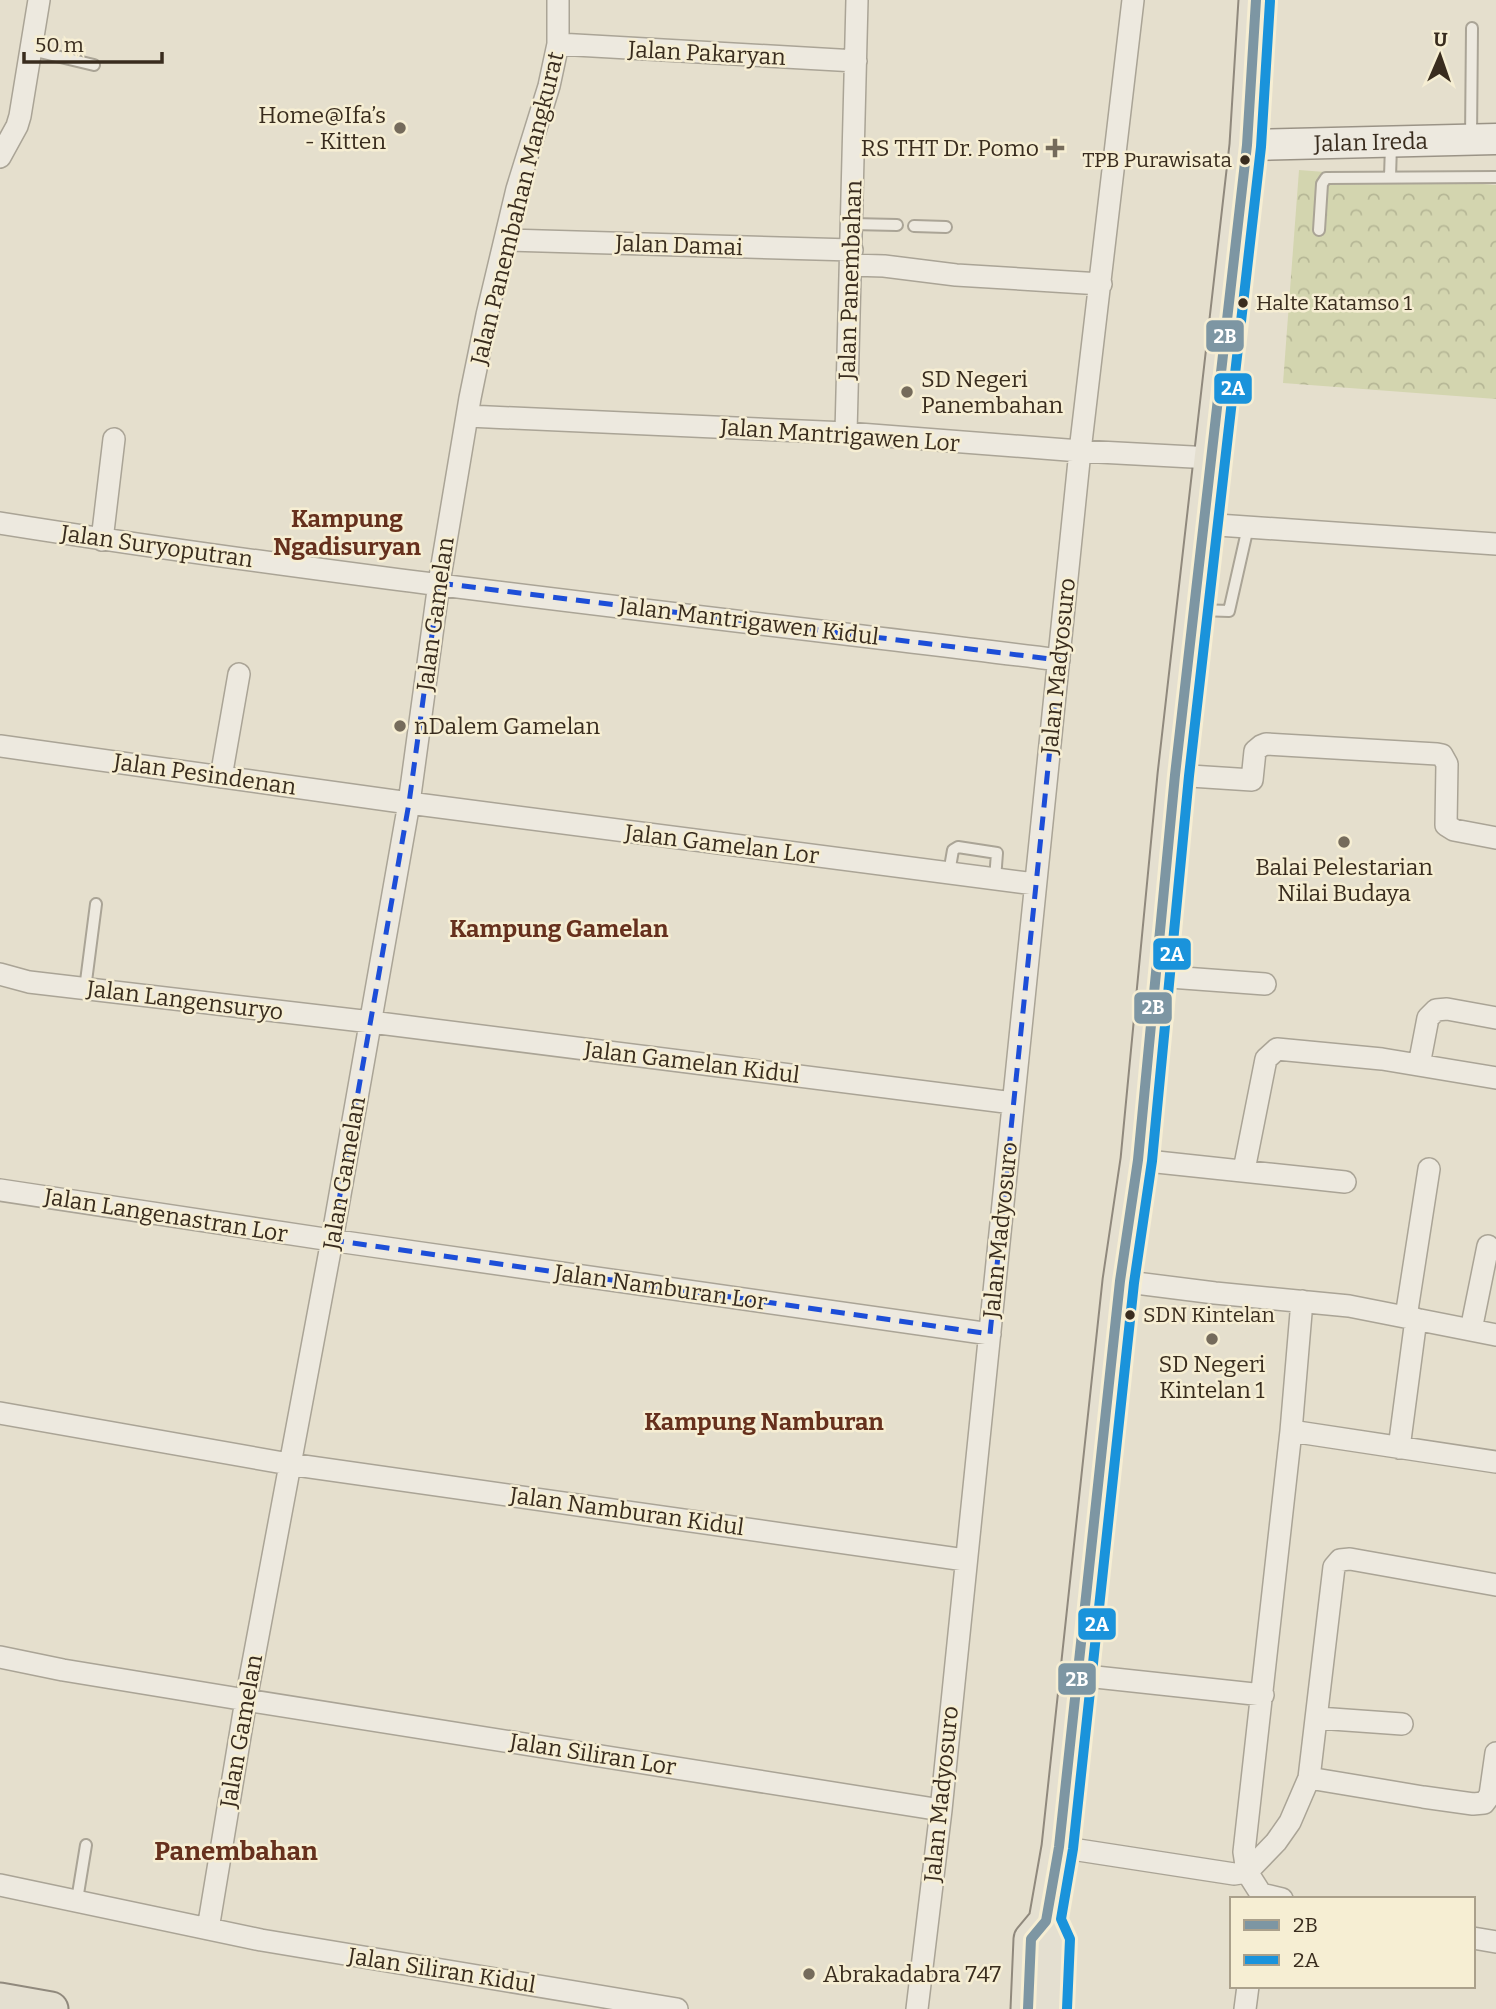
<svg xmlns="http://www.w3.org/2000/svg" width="1496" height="2009" font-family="Bitter,serif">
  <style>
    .forest { fill: url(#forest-crowns) }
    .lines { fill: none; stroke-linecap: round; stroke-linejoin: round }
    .lane-casing { stroke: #aaa496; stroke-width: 14 }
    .street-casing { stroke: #aaa496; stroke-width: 24 }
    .secondary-casing { stroke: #9a9386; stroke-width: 33 }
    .primary-casing { stroke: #90897d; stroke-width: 37 }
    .lane { stroke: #ede9df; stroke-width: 10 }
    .street { stroke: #ede9df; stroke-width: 21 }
    .secondary { stroke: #ede9df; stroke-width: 30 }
    .primary { stroke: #e4dfd0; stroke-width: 33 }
    .bus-1-casing { stroke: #f6eed3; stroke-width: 16 }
    .bus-2-casing { stroke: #f6eed3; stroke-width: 16 }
    .bus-1 { stroke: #7d96a3; stroke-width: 10 }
    .bus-2 { stroke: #1a93db; stroke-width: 10 }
    .marked { fill: none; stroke: #1d4ed8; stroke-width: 5; stroke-dasharray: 14 9; stroke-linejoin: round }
    .poi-dot { fill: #756b5b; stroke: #f6eed3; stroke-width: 2.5 }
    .bus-dot { fill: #392c1e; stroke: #f6eed3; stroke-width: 2.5 }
    .labels { text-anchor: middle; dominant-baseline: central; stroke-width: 5; stroke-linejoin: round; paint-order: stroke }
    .bus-label { font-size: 21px; fill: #392c1e; stroke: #f6eed3; text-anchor: start }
    .street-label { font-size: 23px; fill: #392c1e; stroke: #f6eed3 }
    .poi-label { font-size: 23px; fill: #392c1e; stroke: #f6eed3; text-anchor: start }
    .neighbourhood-label { font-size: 24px; font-weight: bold; fill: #66301d; stroke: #f6eed3 }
    .quarter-label { font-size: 26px; font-weight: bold; fill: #66301d; stroke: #f6eed3 }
    .line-badge { stroke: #f6eed3; stroke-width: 2.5 }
    .badge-label { font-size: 19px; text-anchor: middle; font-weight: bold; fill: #fff }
  </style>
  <defs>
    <pattern id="forest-crowns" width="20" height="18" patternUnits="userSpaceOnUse" patternTransform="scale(1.75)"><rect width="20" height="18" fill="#d3d5af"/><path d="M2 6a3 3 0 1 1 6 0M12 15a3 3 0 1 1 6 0" fill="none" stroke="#b6b796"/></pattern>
  </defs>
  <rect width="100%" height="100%" fill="#e5dfcd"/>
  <path class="forest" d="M1299,170L1496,185V399L1283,383Z"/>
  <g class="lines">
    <g class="lane-casing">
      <path id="lane" d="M31,50L94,65
        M1471,138L1472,28
        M1390,177L1391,145
        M852,224L897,225
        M914,226L946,227
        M1319,230L1322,184L1326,178L1496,177
        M1199,610L1229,611L1248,527
        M949,873L953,850L958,847L997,853L995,879
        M85,989L96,904
        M77,1900L86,1845"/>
    </g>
    <g class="street-casing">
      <path id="street" d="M558,44L856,61
        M0,157L17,126L20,116L39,0
        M506,240L852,250
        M851,265L884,266L956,275L1101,284
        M468,416L846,433L1080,451L1211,458
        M846,433L857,0
        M0,523C351,579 706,616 1059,660
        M1203,524L1496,544
        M102,540L114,439
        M0,746L409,803L1035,884
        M1175,775L1252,780L1255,751L1261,746L1266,744L1437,754L1442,755L1447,764L1446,825L1454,830L1496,838
        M221,777L239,674
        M0,974L29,982L371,1022L1013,1103
        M1156,976L1265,984
        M1419,1065L1428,1018L1436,1010L1447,1009L1496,1018
        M1138,1160L1345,1182
        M1244,1170L1266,1059L1277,1049L1382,1059L1496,1078
        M0,1190L351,1243L990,1334
        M1120,1281L1215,1293L1349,1306L1496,1335
        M1406,1317L1429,1169
        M1471,1330L1488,1246
        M0,1413L289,1464L965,1560
        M1291,1431L1496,1462
        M1399,1448L1416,1319
        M0,1657L63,1670L246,1700L941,1810
        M1077,1675L1263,1695
        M1318,1718L1402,1724
        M1309,1778L1423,1797L1473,1804L1484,1803L1490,1795L1496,1753
        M1059,1847L1234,1874L1247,1872L1276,1842L1290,1822L1309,1778L1334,1567L1340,1560L1350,1559L1496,1585
        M0,1885L261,1940L677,2009
        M1261,1894L1282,1899
        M1260,1899L1261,1894L1247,1872L1244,1852L1291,1431L1302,1301
        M208,1929L246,1700L332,1240L409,803L439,583L470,398L487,315L517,189L549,86L558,44V0
        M1473,1938L1496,1942
        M917,2009L941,1810L1080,451L1133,0
        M1245,2009L1248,1986"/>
    </g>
    <g class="secondary-casing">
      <g id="secondary">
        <path id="s1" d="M1247,145L1496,139"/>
      </g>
    </g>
    <g class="primary-casing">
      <path id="primary" d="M1046,1921L1056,1940L1053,2009
        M0,2000L51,2009
        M1028,2009L1031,1939L1046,1921L1059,1847L1120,1281L1138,1160L1175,775L1247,145L1256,0"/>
    </g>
    <use href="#lane" class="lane"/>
    <use href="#street" class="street"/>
    <use href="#secondary" class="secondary"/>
    <use href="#primary" class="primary"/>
    <g class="bus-1-casing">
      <path id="bus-1" d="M1028,2009L1031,1939L1046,1921L1059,1847L1120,1281L1138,1160L1175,775L1247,145L1256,0"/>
    </g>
    <g class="bus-2-casing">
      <path id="bus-2" d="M1067,2009L1070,1939L1061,1919L1073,1849L1134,1283L1152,1161L1189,776L1261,147L1270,1"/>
    </g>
    <use href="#bus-1" class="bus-1"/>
    <use href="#bus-2" class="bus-2"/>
  </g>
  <path class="marked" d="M439,583L1059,660L990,1334L332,1240L409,803Z"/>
  <g class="poi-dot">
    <circle cx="400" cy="128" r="7"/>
    <path d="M1051.5 137.5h7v7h7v7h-7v7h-7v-7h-7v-7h7z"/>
    <circle cx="907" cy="392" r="7"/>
    <circle cx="400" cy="726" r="7"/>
    <circle cx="1344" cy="842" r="7"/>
    <circle cx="1212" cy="1339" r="7"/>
    <circle cx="809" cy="1974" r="7"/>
  </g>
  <g class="bus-dot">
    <circle cx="1245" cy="160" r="6"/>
    <circle cx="1243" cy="303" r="6"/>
    <circle cx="1130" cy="1315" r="6"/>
  </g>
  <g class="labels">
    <g class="bus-label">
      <text x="1232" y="160" text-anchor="end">TPB Purawisata</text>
      <text x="1256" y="303">Halte Katamso 1</text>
      <text x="1143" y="1315">SDN Kintelan</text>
    </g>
    <g class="street-label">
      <text transform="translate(707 53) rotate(3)">Jalan Pakaryan</text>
      <text stroke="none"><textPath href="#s1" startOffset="124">Jalan Ireda</textPath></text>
      <text transform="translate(517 208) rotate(-76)">Jalan Panembahan Mangkurat</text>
      <text transform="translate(679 245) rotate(2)">Jalan Damai</text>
      <text transform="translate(850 280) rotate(-88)">Jalan Panembahan</text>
      <text transform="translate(840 435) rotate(4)">Jalan Mantrigawen Lor</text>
      <text transform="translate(157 546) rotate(8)">Jalan Suryoputran</text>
      <text transform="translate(435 614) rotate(-82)">Jalan Gamelan</text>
      <text transform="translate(749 621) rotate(7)">Jalan Mantrigawen Kidul</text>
      <text transform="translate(1058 666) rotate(-84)">Jalan Madyosuro</text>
      <text transform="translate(205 774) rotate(8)">Jalan Pesindenan</text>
      <text transform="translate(722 844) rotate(7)">Jalan Gamelan Lor</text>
      <text transform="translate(185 1000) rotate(7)">Jalan Langensuryo</text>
      <text transform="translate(692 1062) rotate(7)">Jalan Gamelan Kidul</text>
      <text transform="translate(344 1173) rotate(-80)">Jalan Gamelan</text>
      <text transform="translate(166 1215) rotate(9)">Jalan Langenastran Lor</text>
      <text transform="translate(1000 1230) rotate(-84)">Jalan Madyosuro</text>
      <text transform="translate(661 1287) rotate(8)">Jalan Namburan Lor</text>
      <text transform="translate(627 1511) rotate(8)">Jalan Namburan Kidul</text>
      <text transform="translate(241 1731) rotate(-80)">Jalan Gamelan</text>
      <text transform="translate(593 1754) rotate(9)">Jalan Siliran Lor</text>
      <text transform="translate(941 1794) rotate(-84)">Jalan Madyosuro</text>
      <text transform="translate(442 1970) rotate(9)">Jalan Siliran Kidul</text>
    </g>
    <g class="poi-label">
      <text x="386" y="115" text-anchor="end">Home@Ifa’s<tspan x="386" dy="26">- Kitten</tspan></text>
      <text x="1039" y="148" text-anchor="end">RS THT Dr. Pomo</text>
      <text x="921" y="379">SD Negeri<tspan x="921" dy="26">Panembahan</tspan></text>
      <text x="414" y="726">nDalem Gamelan</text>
      <text x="1344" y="867" text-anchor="middle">Balai Pelestarian<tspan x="1344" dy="26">Nilai Budaya</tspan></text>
      <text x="1212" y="1364" text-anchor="middle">SD Negeri<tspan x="1212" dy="26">Kintelan 1</tspan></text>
      <text x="823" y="1974">Abrakadabra 747</text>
    </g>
    <g class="neighbourhood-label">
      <text x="347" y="519">Kampung<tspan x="347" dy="28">Ngadisuryan</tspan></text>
      <text x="559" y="929">Kampung Gamelan</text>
      <text x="764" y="1422">Kampung Namburan</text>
    </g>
    <g class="quarter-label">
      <text x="236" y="1851">Panembahan</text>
    </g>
  </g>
  <g class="line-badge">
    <rect x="1205" y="319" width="40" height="34" rx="7" fill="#7d96a3"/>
    <rect x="1213" y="372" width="40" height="33" rx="7" fill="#1a93db"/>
    <rect x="1152" y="937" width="40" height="34" rx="7" fill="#1a93db"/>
    <rect x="1133" y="991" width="40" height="34" rx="7" fill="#7d96a3"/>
    <rect x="1077" y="1607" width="40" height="34" rx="7" fill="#1a93db"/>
    <rect x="1057" y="1662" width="40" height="34" rx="7" fill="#7d96a3"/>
  </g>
  <g class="badge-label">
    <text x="1225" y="343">2B</text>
    <text x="1233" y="395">2A</text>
    <text x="1172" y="961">2A</text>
    <text x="1153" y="1014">2B</text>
    <text x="1097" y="1631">2A</text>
    <text x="1077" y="1686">2B</text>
  </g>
  <rect x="1230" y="1897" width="245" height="91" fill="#f6eed3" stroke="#aaa08b" stroke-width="2"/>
  <rect x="1244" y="1920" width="35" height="10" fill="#7d96a3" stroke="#aaa08b" stroke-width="2"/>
  <text x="1293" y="1932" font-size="21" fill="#392c1e">2B</text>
  <rect x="1244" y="1955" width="35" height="10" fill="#1a93db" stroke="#aaa08b" stroke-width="2"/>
  <text x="1293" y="1967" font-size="21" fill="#392c1e">2A</text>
  <g transform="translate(1440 56) rotate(2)" stroke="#f6eed3" stroke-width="5" paint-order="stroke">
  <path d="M0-5L12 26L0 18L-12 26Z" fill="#392c1e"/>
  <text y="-10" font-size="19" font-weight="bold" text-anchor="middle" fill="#392c1e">U</text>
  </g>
  <path d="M24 52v10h138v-10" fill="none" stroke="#392c1e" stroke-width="3.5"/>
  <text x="35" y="52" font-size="21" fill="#392c1e" stroke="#f6eed3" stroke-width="5" paint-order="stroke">50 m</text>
</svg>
